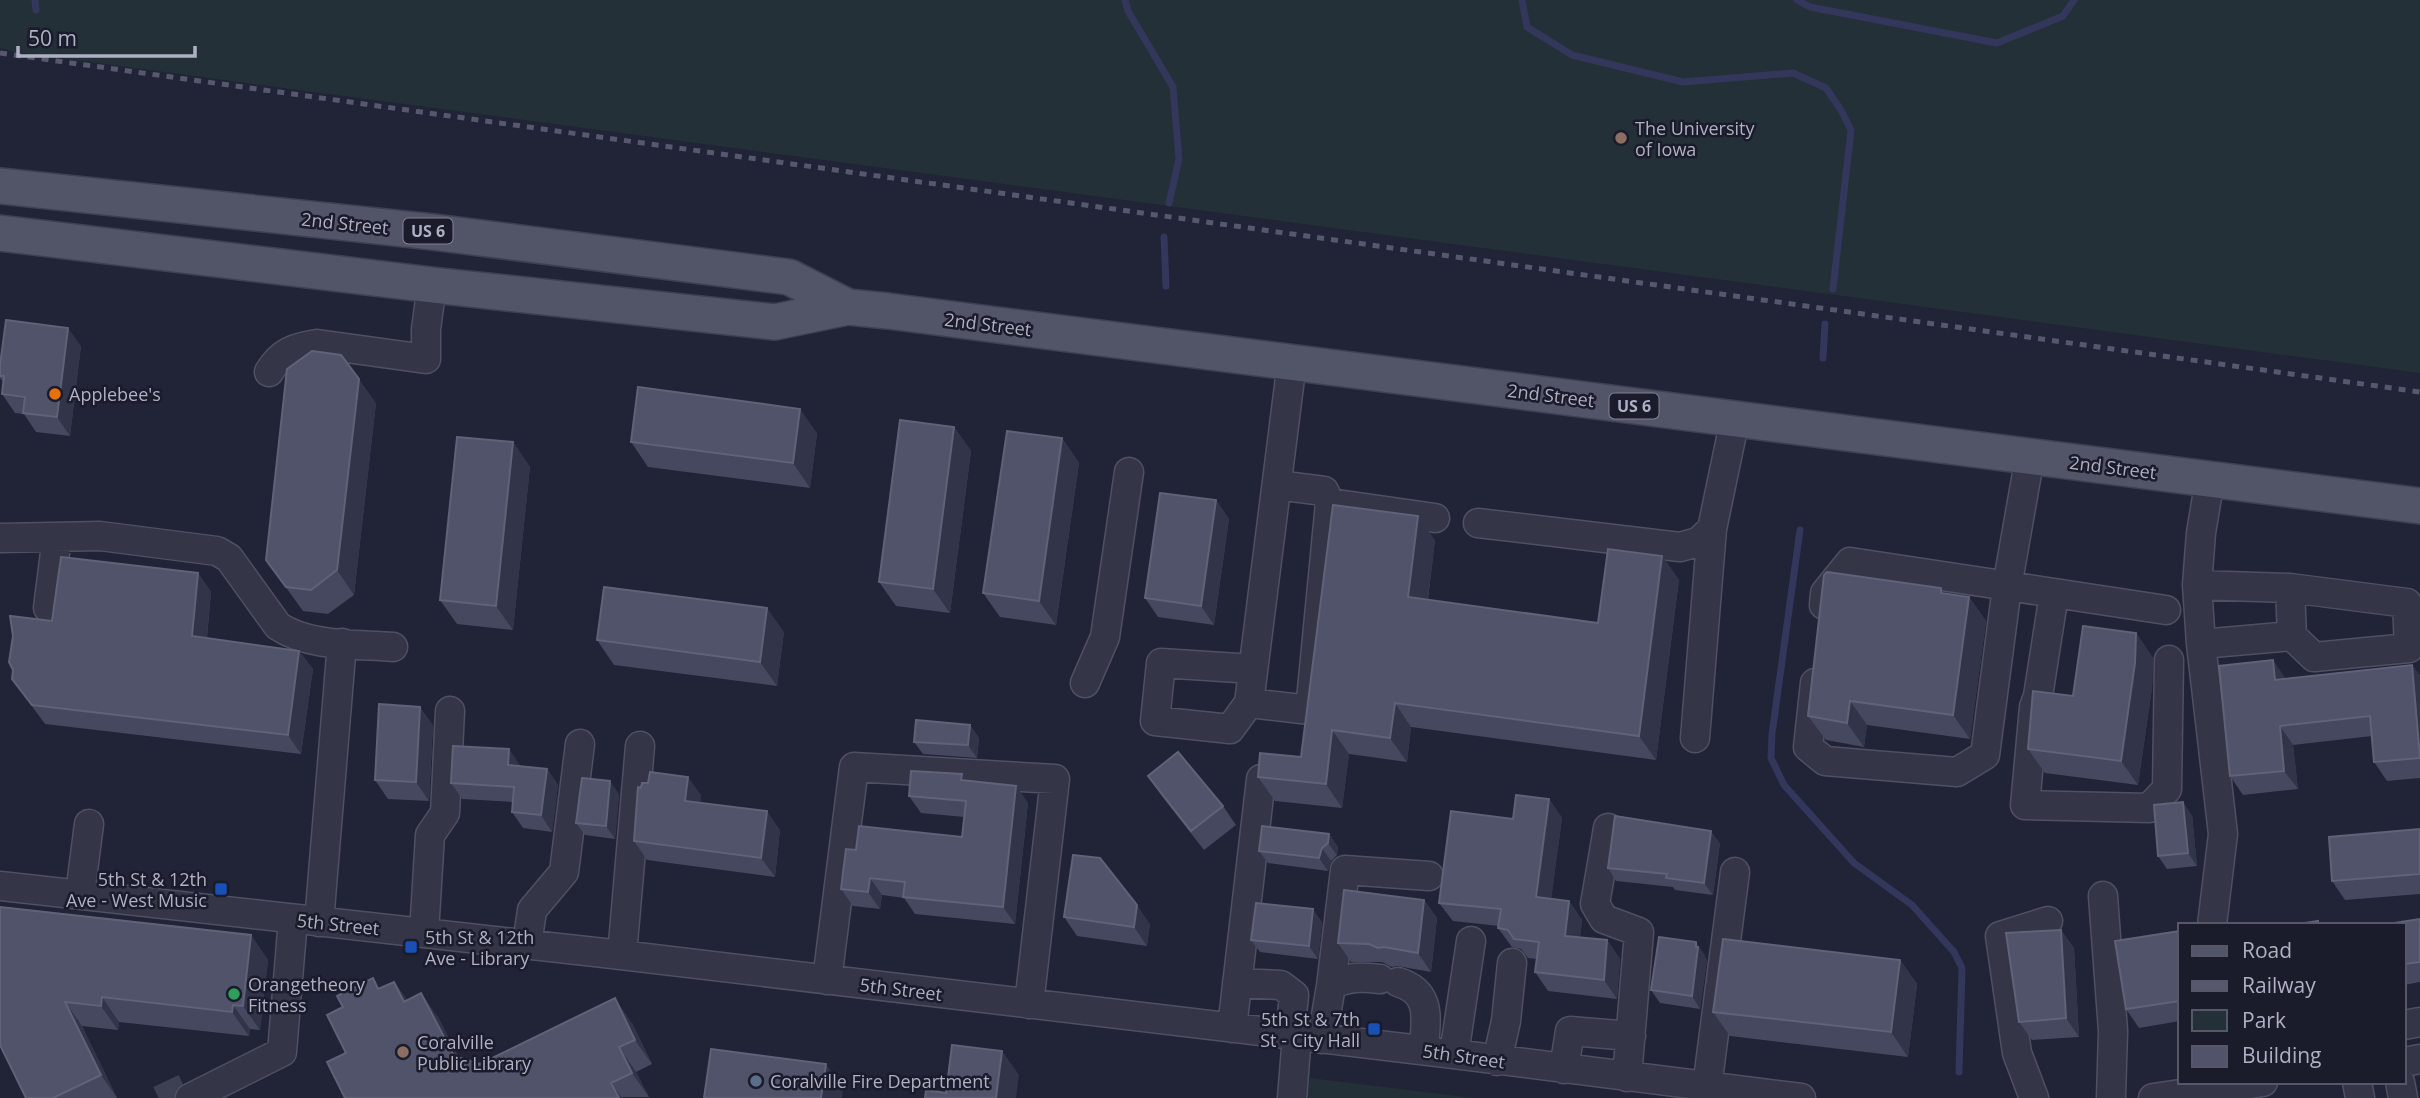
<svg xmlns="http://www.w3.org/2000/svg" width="2420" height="1098" font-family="'Open Sans',sans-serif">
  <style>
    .green { fill: #243038 }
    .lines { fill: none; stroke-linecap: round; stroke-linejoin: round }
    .stream { stroke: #33375b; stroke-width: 7 }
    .minor-tunnel { stroke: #3d3f52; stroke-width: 28; stroke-dasharray: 28 14; stroke-linecap: butt }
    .minor-casing { stroke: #4f5062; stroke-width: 31 }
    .major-casing { stroke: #3e3f51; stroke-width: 38 }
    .minor { stroke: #343647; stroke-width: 28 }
    .major { stroke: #525467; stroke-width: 35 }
    .rail { stroke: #57586e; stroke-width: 5; stroke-dasharray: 7 7; stroke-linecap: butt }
    .wall { fill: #45485f }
    .shaded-wall { fill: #32344a }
    .building { fill: #50536a; stroke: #5f6278; stroke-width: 2 }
    .education-dot { fill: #8d6e63; stroke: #1a1b2b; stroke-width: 2.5 }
    .food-dot { fill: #e8710a; stroke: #1a1b2b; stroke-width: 2.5 }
    .transit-dot { fill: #1a4fb4; stroke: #1a1b2b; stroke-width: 2.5 }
    .leisure-dot { fill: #2e9e5b; stroke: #1a1b2b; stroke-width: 2.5 }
    .service-dot { fill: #5c6f8a; stroke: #1a1b2b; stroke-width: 2.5 }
    .labels { text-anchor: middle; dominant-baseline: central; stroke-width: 5; stroke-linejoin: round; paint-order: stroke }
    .shield { fill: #1a1b2b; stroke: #828396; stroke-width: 2 }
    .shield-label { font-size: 16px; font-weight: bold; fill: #afb0c4 }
    .poi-label { font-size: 18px; fill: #afb0c4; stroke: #1a1b2b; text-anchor: start }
    .street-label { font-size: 18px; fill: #afb0c4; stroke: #1a1b2b }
  </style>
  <rect width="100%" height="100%" fill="#212336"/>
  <path class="green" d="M0,0H2420V373L15,52L0,48Z
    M1310,1078L1474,1098H1307Z"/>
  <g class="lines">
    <path class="stream" d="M35,0L36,10
      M1125,0L1128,11L1173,87L1179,159L1169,203
      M1522,0L1527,27L1572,55L1683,82L1793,73L1826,88L1841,110L1851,130L1833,289
      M1797,0L1810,7L1997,43L2063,16L2074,0
      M1164,237L1166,286
      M1823,358L1825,324
      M1800,530L1772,734L1771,758L1784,785L1854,863L1912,905L1954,952L1962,968L1959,1072"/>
    <path class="minor-tunnel" d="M166,1081L174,1098"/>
    <g class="minor-casing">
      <path id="minor" d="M1292,362L1249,703L1310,710L1330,503L1435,518
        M269,372C281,352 295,347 317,344L426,359V329L432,285
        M2210,479L2201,533L2197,585L2201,644L2223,834L2212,925
        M1277,485L1324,491L1330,503
        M1478,523L1680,547L1698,542L1712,529L1735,419
        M0,538L100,536L217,551L229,558L278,626C309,647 357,644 393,647
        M2197,585L2290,588L2407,603L2409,648L2314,657L2292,636L2201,644
        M2290,588L2292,636
        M2054,594L2038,696L2034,707L2025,805L2149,808L2167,789L2169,660
        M1824,605L1825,593L1850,562L2166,610
        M48,608L57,537
        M1085,683L1105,637L1129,472
        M1815,683L1808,747L1825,761L1957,772L1985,755L2007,587L2030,456
        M1249,703L1230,729L1155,721L1161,663L1253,669
        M1695,738L1712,529
        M1608,828L1595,904L1604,919L1639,932L1627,1077
        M0,886L604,953L1454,1054L1801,1098
        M80,894L89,824
        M2103,896L2113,1031L2111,1098
        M319,922L342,643
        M424,933L430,835L445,813L450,711
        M527,945L532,910L564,872L580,744
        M622,955L640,746
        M827,980L854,767L1055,779L1029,1004
        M1398,982C1434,993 1425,1021 1424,1050
        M1237,983L1281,985L1294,995L1290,1035
        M1331,986L1345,870L1429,876
        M2404,1025L2420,1022
        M1232,1028L1261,779
        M1322,1039L1331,986C1346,976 1363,977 1380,979
        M1454,1054L1471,941
        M1497,1061L1506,1021L1512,963
        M2404,1062L2420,1059
        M1564,1069L1570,1031L1631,1036
        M2357,1082L2360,1098
        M2400,1082L2403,1098
        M1707,1087L1735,872
        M190,1098L282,1052L293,919
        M1292,1098L1297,1036
        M2034,1098L2017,1053L2000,936L2048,921
        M2153,1098L2263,1082"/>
    </g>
    <g class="major-casing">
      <path id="major" d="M0,186L433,232L789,277L848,307
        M0,233L432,285L775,322L848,307L888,311L2420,506"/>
    </g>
    <use href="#minor" class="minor"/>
    <use href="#major" class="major"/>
    <path class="rail" d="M0,53L2420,392"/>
  </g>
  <path class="wall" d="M81,346L70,436L36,432L24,414L15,413L2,394L4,383L0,378V365Z
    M376,403L354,595L328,614L303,611L266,560Z
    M954,427L971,451L950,613L896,606L879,582Z
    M817,433L810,488L648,467L631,442Z
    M1062,438L1079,463L1056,625L1000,617L983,593Z
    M513,442L530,467L513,630L457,624L440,600Z
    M1216,500L1229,519L1214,625L1158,617L1145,598Z
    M1435,540L1428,600L1598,623L1662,556L1679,580L1656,760L1411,727L1407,762L1349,754L1342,808L1275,801L1258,777L1301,757Z
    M198,573L211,592L207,638L299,651L313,669L301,754L45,724L12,679L13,670L52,621Z
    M1946,594L1969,597L1986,621L1970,739L1867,725L1864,747L1826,740L1808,716Z
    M784,632L777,686L614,665L597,640Z
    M2136,633L2153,658L2152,688L2138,785L2045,773L2028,749L2073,696Z
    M2412,665L2420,676V778L2387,781L2374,762L2372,736L2293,745L2298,789L2243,795L2230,776L2286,679Z
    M433,725L429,801L388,799L375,780Z
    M970,725L979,738L977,758L923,754L914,742Z
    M520,766L547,769L558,785L552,832L523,828L512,812L513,802L462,799L451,783Z
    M1148,776L1223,806L1236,825L1204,850L1161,795Z
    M967,781L1016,786L1028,803L1015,924L915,914L904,898L882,895L880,909L853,906L841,889L856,850L962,837L964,817L921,813L909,796Z
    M641,788L701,795L700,803L780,830L775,877L647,860L634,841Z
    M619,794L615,839L585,835L576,823Z
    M1549,799L1562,818L1551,899L1569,901L1582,920L1580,937L1607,940L1620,959L1617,999L1548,991L1535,972L1537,959L1528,958L1521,949L1512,947L1498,928L1499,926L1453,921L1439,903L1513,819Z
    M2192,815L2197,866L2167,869L2158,856Z
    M2420,829V894L2345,900L2332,881Z
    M1329,834L1338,847L1337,855L1331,861L1328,871L1268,863L1259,851Z
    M1720,843L1713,895L1675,890L1673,887L1616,881L1608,868Z
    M1424,900L1437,918L1431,972L1397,966L1392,967L1382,962H1351L1338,943Z
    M0,907L251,935L268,960L260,1030L250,1029L249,1036L119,1022L118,1030L82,1026L117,1098H26Z
    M1064,917L1150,924L1147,946L1077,936Z
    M2420,919V982L2404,985V925Z
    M1322,922L1318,959L1260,952L1251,940Z
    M2061,930L2074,948L2079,1037L2032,1040L2019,1022Z
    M2180,931V1021L2139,1028L2126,1009Z
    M1705,955V957L1707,960L1700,1009L1660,1003L1651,990Z
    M1900,960L1917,984L1908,1057L1730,1036L1713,1012Z
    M394,982L407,1000L438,1017L459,1058L480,1064L632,1023L652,1064L636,1072L649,1097L345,1098L346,1053L343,1007Z"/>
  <path class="shaded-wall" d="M68,328L81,346L70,436L57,417Z
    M359,379L376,403L354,595L337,570Z
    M800,409L817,433L810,488L793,463Z
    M954,427L971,451L950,613L933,589Z
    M1062,438L1079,463L1056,625L1039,601Z
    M513,442L530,467L513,630L496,606Z
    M1216,500L1229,519L1214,625L1201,606Z
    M1418,516L1435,540L1425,621L1408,597Z
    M1662,556L1679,580L1656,760L1639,736Z
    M198,573L211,592L205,655L192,636Z
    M1969,597L1986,621L1970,739L1953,715Z
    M767,608L784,632L777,686L760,662Z
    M2136,633L2153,658L2152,688L2138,785L2121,761Z
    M299,651L313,669L301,754L288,735Z
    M2273,660L2286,679L2275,680Z
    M2412,665L2420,676V750Z
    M1850,701L1867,725L1864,747L1847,723Z
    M1395,703L1411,727L1407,762L1390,738Z
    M420,707L433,725L429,801L416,782Z
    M970,725L979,738L977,758L968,745Z
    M2280,726L2293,745L2298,789L2284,771Z
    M1332,730L1349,754L1342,808L1326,784Z
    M509,749L520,765L519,781L508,765Z
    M547,769L558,785L552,832L541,815Z
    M688,777L701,795L699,820L685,801Z
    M610,781L619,794L615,839L606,826Z
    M1016,786L1028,803L1015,924L1003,907Z
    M1549,799L1562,818L1549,916L1536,897Z
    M2183,802L2192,815L2197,866L2188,853Z
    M767,811L780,830L775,877L761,858Z
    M1711,831L1720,843L1713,895L1704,883Z
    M1329,834L1338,847L1337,855L1328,843Z
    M1322,848L1331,861L1328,871L1319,858Z
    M870,878L882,895L880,909L868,892Z
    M1424,900L1437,918L1431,972L1418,953Z
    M1569,901L1582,920L1578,955L1565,936Z
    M1137,905L1150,924L1147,946L1134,927Z
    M1313,909L1322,922L1318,959L1309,946Z
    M2061,930L2074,948L2079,1037L2066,1018Z
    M251,935L268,960L260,1030L243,1006Z
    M1607,940L1620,959L1617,999L1604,980Z
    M1696,942L1705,955V957L1707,960L1700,1009L1692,996Z
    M1900,960L1917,984L1908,1057L1891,1032Z
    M394,982L411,1006L404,1002Z
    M421,993L438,1017L471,1081L454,1056Z
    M102,997L119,1022L118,1030L101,1006Z
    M615,998L632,1023L652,1064L635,1040Z
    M65,1002L82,1026L117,1098L101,1075Z
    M233,1005L250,1029L249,1036L232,1012Z
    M619,1047L636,1072L649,1097L632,1073Z
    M1002,1051L1019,1075L1016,1098H996Z
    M826,1064L843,1089L842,1098H821Z
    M611,1083L622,1098H619Z"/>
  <path class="building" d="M6,320L68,328L57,417L23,413L25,397L2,394L4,376H0V365Z
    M312,351L341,355L359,379L337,570L311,590L286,587L266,560L287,369Z
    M638,387L800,409L793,463L631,442Z
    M900,420L954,427L933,589L879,582Z
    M1007,431L1062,438L1039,601L983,593Z
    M457,437L513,442L496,606L440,600Z
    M1160,493L1216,500L1201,606L1145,598Z
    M1333,505L1418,516L1408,597L1598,623L1608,549L1662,556L1639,736L1395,703L1390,738L1332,730L1326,784L1258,777L1260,753L1301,757Z
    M61,557L198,573L192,636L299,651L288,735L32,705L12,679L13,670L9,662L13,636L10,616L52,621Z
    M1827,572L1941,588V593L1969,597L1953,715L1850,701L1847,723L1808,716L1824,575Z
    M604,587L767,608L760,662L597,640Z
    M2083,626L2136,633L2135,663L2121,761L2028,749L2033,691L2073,696Z
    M2273,660L2275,680L2412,665L2420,758L2374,762L2370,716L2280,726L2284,771L2230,776L2219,666Z
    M379,704L420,707L416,782L375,780Z
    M916,720L970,725L968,745L914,742Z
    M453,746L509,749L508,765L547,769L541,815L512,812L514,787L451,783Z
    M1178,752L1223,806L1191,831L1148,776Z
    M911,771L962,774L961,780L1016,786L1003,907L903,897L905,882L870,878L868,892L841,889L846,849L856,850L859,826L962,837L966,801L909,796Z
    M650,772L688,777L685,801L767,811L761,858L634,841L638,787L641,788L642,783H648Z
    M582,778L610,781L606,826L576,823Z
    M1516,795L1549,799L1536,897L1569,901L1565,936L1607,940L1604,980L1535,972L1539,942L1514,939L1508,930L1498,928L1501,909L1439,903L1451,811L1513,819Z
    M2183,802L2188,853L2158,856L2154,805Z
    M1615,816L1711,831L1704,883L1666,878L1667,874L1608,868Z
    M1262,826L1329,834L1328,843L1322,848L1319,858L1259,851Z
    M2420,829V874L2332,881L2329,837Z
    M1073,855L1100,858L1137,905L1134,927L1064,917Z
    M1344,890L1424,900L1418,953L1384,947L1378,948L1369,944L1338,943Z
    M1256,903L1313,909L1309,946L1251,940Z
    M0,907L251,935L243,1006L233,1005L232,1012L102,997L101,1006L65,1002L101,1075L53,1098H26L0,1045Z
    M2420,919V962L2404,964V925H2381Z
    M2318,921V925H2293Z
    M2061,930L2066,1018L2019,1022L2006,933Z
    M2180,931V1001L2126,1009L2115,941Z
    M1659,937L1696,942V947H1698L1692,996L1651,990Z
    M1723,939L1900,960L1891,1032L1713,1012Z
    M373,978L378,989L394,982L404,1002L421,993L454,1056L480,1064L615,998L635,1040L619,1047L632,1073L611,1083L619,1098H345L327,1062L346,1053L327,1015L343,1007L337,996Z
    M952,1045L1002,1051L996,1098H925L926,1090L946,1093Z
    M711,1049L826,1064L821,1098H704Z"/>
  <g class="education-dot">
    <circle cx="1621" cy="138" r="7"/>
    <circle cx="403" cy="1052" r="7"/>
  </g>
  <circle class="food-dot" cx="55" cy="394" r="7"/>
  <g class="transit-dot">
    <rect x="214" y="882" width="14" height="14" rx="3.5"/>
    <rect x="404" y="940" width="14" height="14" rx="3.5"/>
    <rect x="1367" y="1022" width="14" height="14" rx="3.5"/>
  </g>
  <circle class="leisure-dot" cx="234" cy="994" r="7"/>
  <circle class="service-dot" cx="756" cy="1081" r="7"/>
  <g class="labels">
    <g class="shield">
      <rect x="403.5" y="218.5" width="49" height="25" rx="5"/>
      <rect x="1609.5" y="393.5" width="49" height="25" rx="5"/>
    </g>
    <g class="shield-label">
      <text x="428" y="231">US 6</text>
      <text x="1634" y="406">US 6</text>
    </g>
    <g class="poi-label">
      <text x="1635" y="128">The University<tspan x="1635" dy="21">of Iowa</tspan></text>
      <text x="69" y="394">Applebee's</text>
      <text x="207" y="879" text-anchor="end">5th St &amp; 12th<tspan x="207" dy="21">Ave - West Music</tspan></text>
      <text x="425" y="937">5th St &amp; 12th<tspan x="425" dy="21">Ave - Library</tspan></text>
      <text x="248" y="984">Orangetheory<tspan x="248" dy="21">Fitness</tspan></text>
      <text x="1360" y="1019" text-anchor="end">5th St &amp; 7th<tspan x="1360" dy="21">St - City Hall</tspan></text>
      <text x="417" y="1042">Coralville<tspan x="417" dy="21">Public Library</tspan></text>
      <text x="770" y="1081">Coralville Fire Department</text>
    </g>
    <g class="street-label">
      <text transform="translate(345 223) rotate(6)">2nd Street</text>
      <text transform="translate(988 324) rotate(7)">2nd Street</text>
      <text transform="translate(1551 395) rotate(7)">2nd Street</text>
      <text transform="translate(2113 467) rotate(7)">2nd Street</text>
      <text transform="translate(338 924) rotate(6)">5th Street</text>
      <text transform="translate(901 989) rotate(7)">5th Street</text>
      <text transform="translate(1464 1056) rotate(8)">5th Street</text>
    </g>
  </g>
  <rect x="2178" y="923" width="228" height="161" fill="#1a1b2b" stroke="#565768" stroke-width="2"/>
  <rect x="2192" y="946" width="35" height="10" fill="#525467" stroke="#565768" stroke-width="2"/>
  <text x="2242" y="958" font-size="21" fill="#afb0c4">Road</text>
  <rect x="2192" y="981" width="35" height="10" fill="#57586e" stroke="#565768" stroke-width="2"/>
  <text x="2242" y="993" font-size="21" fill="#afb0c4">Railway</text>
  <rect x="2192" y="1010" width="35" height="21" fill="#243038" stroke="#565768" stroke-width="2"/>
  <text x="2242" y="1028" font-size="21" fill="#afb0c4">Park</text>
  <rect x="2192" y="1046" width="35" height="21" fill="#50536a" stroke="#565768" stroke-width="2"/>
  <text x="2242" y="1063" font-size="21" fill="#afb0c4">Building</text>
  <path d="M18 46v10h177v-10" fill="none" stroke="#afb0c4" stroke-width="3.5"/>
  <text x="28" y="46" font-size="21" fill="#afb0c4" stroke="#1a1b2b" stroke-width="5" paint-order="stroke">50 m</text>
</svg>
